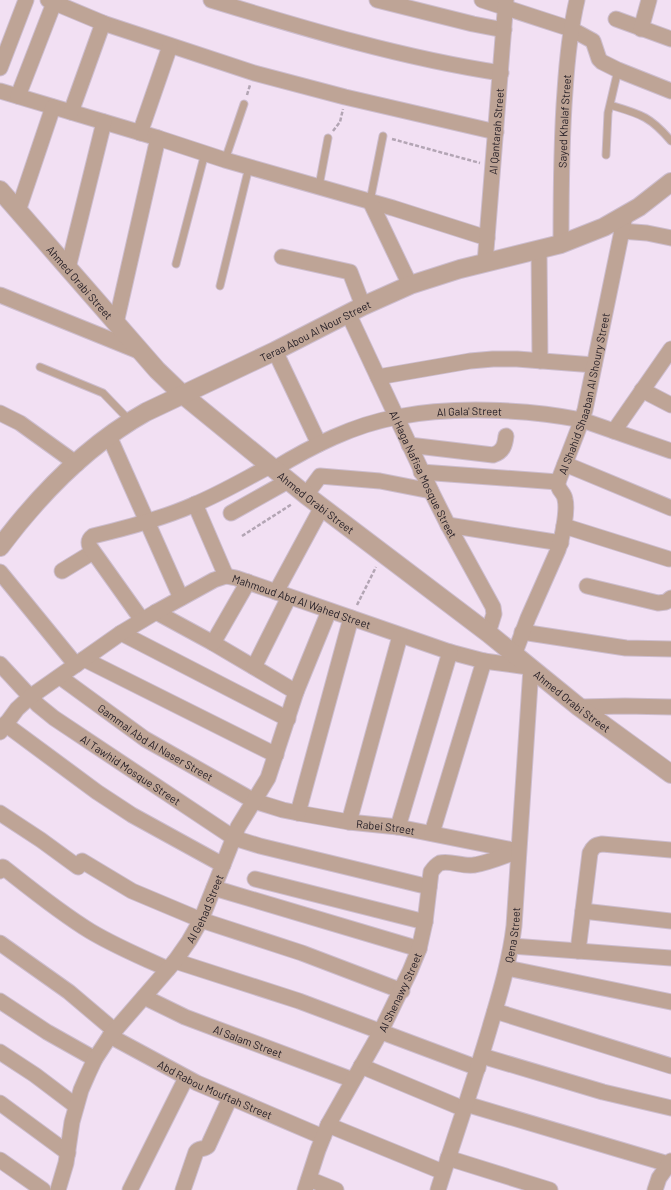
<svg xmlns="http://www.w3.org/2000/svg" width="671" height="1190" font-family="Barlow,sans-serif">
  <style>
    .lines { fill: none; stroke-linecap: round; stroke-linejoin: round }
    .service-casing { stroke: #cdbdce; stroke-width: 9 }
    .minor-casing { stroke: #cdbdce; stroke-width: 17 }
    .tertiary-casing { stroke: #cdbdce; stroke-width: 20 }
    .path { stroke: #b3a5b4; stroke-width: 2.5; stroke-dasharray: 4 2; stroke-linecap: butt }
    .service { stroke: #bea496; stroke-width: 7 }
    .minor { stroke: #bea496; stroke-width: 15 }
    .tertiary { stroke: #bea496; stroke-width: 18 }
    .labels { text-anchor: middle; dominant-baseline: central; stroke-width: 3; stroke-linejoin: round; paint-order: stroke }
    .street-label { font-size: 11px; fill: #272027; stroke: #fff }
  </style>
  <rect width="100%" height="100%" fill="#f2e0f3"/>
  <g class="lines">
    <g class="service-casing">
      <path id="service" d="M610,105C640,114 650,116 671,141
        M606,155L608,113L618,70
        M225,160L244,104
        M319,186L328,138
        M370,201L383,136
        M176,264L205,153
        M220,286L249,167
        M40,367L103,393L130,421"/>
    </g>
    <g class="minor-casing">
      <g id="minor">
        <path d="M48,0L103,23L254,73L345,97L496,132"/>
        <path d="M211,0C306,29 402,58 501,73"/>
        <path d="M377,0L473,24L504,30"/>
        <path d="M482,0L571,29L593,41L599,59L602,62L618,70L671,91"/>
        <path d="M616,19L671,39"/>
        <path d="M641,29L649,0"/>
        <path d="M0,68L26,0"/>
        <path d="M0,91L158,138L225,160L393,208L487,238"/>
        <path d="M18,96L54,3"/>
        <path d="M71,112L103,23"/>
        <path d="M140,133L170,46"/>
        <path d="M370,201L410,285"/>
        <path d="M18,211L53,107"/>
        <path d="M621,231L647,233L671,238"/>
        <path id="s1" d="M561,244C561,193 561,142 565,91C567,60 570,30 577,0"/>
        <path d="M539,250L540,361"/>
        <path d="M282,257L350,272L363,306"/>
        <path id="s2" d="M485,263L506,0"/>
        <path d="M68,268L104,122"/>
        <path d="M0,295L141,352"/>
        <path id="s3" d="M348,313L431,491L448,525L493,607L494,614L488,633"/>
        <path d="M116,323L158,138"/>
        <path d="M275,351L319,444"/>
        <path d="M378,377L470,361L493,359H517L594,365"/>
        <path d="M642,390L671,405"/>
        <path d="M0,413L20,423L77,464"/>
        <path d="M614,431L671,349"/>
        <path d="M109,436L181,598"/>
        <path d="M409,445L493,455C503,452 505,445 506,436"/>
        <path d="M565,464L671,508"/>
        <path id="s4" d="M274,469C312,446 353,425 397,417C453,406 526,409 582,420L671,451"/>
        <path d="M421,472L558,482"/>
        <path d="M306,495L320,476L380,481L431,491"/>
        <path d="M195,504L226,576"/>
        <path d="M231,513L288,481"/>
        <path d="M448,525L561,543"/>
        <path d="M564,526L669,559"/>
        <path d="M62,571L93,552"/>
        <path d="M0,572L76,665"/>
        <path d="M587,586L658,603L666,602L671,598"/>
        <path d="M276,592L322,507"/>
        <path d="M156,612L213,643L296,692"/>
        <path d="M142,620L90,547C88,542 89,539 93,536C127,528 161,519 193,505C220,494 245,479 270,466"/>
        <path d="M522,632L626,648L671,649"/>
        <path d="M121,633L288,719"/>
        <path d="M213,643L248,582"/>
        <path id="s5" d="M514,655L528,618L558,550C562,539 568,511 565,499C564,492 557,490 558,482L578,430L585,410L625,216"/>
        <path d="M84,659L276,755"/>
        <path id="s6" d="M0,664L38,705L54,718L234,838L260,846L429,887"/>
        <path d="M254,667L289,597"/>
        <path id="s7" d="M60,677L145,739L254,801L283,810L298,813L349,822L398,827L518,851"/>
        <path d="M579,707L625,706L671,707"/>
        <path d="M5,724L97,792L132,815L223,865"/>
        <path id="s8" d="M0,732L17,709L30,697L121,633L156,612L214,580L226,576L236,578L450,652L484,661L528,667"/>
        <path d="M0,813L41,840L78,867L82,861L132,891L201,920L302,953L402,991"/>
        <path d="M298,813L351,618"/>
        <path d="M349,822L400,636"/>
        <path d="M398,827L450,652"/>
        <path d="M432,833L484,661"/>
        <path d="M0,871L3,867C31,889 59,912 90,931C115,946 141,957 168,969"/>
        <path d="M255,879L425,922"/>
        <path d="M214,888L419,949"/>
        <path d="M583,911L671,921"/>
        <path d="M0,943L69,992L115,1031"/>
        <path d="M512,946L671,958"/>
        <path d="M578,951L590,853C593,847 595,845 602,844L671,850"/>
        <path d="M175,961L299,1001L478,1068"/>
        <path d="M507,968L671,1002"/>
        <path id="s9" d="M144,997L185,1017L353,1080"/>
        <path d="M0,1001L47,1032L95,1059"/>
        <path d="M495,1011L671,1066"/>
        <path id="s10" d="M110,1036L197,1083L323,1137"/>
        <path d="M0,1052L35,1075L76,1106"/>
        <path d="M482,1056L603,1092L671,1108"/>
        <path d="M361,1066L464,1109"/>
        <path d="M0,1103L68,1153"/>
        <path d="M466,1104L668,1164"/>
        <path d="M328,1125L443,1172"/>
        <path d="M448,1158L550,1190"/>
        <path d="M0,1160L43,1190"/>
        <path d="M309,1179L336,1190"/>
        <path id="s11" d="M58,1190L66,1163L72,1122L81,1090L88,1074L95,1059L110,1036L175,961L189,941L201,920L238,827L268,778L296,692L329,611"/>
        <path d="M130,1190L186,1078"/>
        <path d="M183,1190L196,1152C199,1147 204,1150 208,1146L230,1098"/>
        <path id="s12" d="M305,1190L318,1150L328,1125L380,1033L410,971L419,949L425,922L431,872C433,869 436,865 440,863C450,860 463,867 474,865C488,863 504,856 518,851"/>
        <path id="s13" d="M438,1190C455,1136 474,1082 490,1027C500,993 510,960 514,926L531,668"/>
        <path d="M655,1190L659,1178L671,1161"/>
      </g>
    </g>
    <g class="tertiary-casing">
      <g id="tertiary">
        <path id="s14" d="M0,190L157,370L182,394L306,495L488,633L579,707L671,774"/>
        <path id="s15" d="M0,547C39,495 89,444 146,412L275,351L363,306L410,285L460,269L561,244L604,227L639,207L671,182"/>
      </g>
    </g>
    <path class="path" d="M247,95L250,85
      M333,131L340,122L343,109
      M392,139L480,163
      M242,536L292,504
      M357,605L376,567"/>
    <use href="#service" class="service"/>
    <use href="#minor" class="minor"/>
    <use href="#tertiary" class="tertiary"/>
  </g>
  <g class="labels">
    <g class="street-label">
      <text stroke="none"><textPath href="#s1" startOffset="123">Sayed Khalaf Street</textPath></text>
      <text stroke="none"><textPath href="#s2" startOffset="132">Al Qantarah Street</textPath></text>
      <text stroke="none"><textPath href="#s14" startOffset="122">Ahmed Orabi Street</textPath></text>
      <text stroke="none"><textPath href="#s15" startOffset="388">Teraa Abou Al Nour Street</textPath></text>
      <text stroke="none"><textPath href="#s5" startOffset="277">Al Shahid Shaaban Al Shoury Street</textPath></text>
      <text stroke="none"><textPath href="#s4" startOffset="207">Al Gala' Street</textPath></text>
      <text stroke="none"><textPath href="#s3" startOffset="178">Al Haga Nafisa Mosque Street</textPath></text>
      <text stroke="none"><textPath href="#s14" startOffset="446">Ahmed Orabi Street</textPath></text>
      <text stroke="none"><textPath href="#s8" startOffset="357">Mahmoud Abd Al Wahed Street</textPath></text>
      <text stroke="none"><textPath href="#s14" startOffset="770">Ahmed Orabi Street</textPath></text>
      <text stroke="none"><textPath href="#s7" startOffset="116">Gammal Abd Al Naser Street</textPath></text>
      <text stroke="none"><textPath href="#s6" startOffset="169">Al Tawhid Mosque Street</textPath></text>
      <text stroke="none"><textPath href="#s7" startOffset="365">Rabei Street</textPath></text>
      <text stroke="none"><textPath href="#s11" startOffset="324">Al Gehad Street</textPath></text>
      <text stroke="none"><textPath href="#s13" startOffset="266">Qena Street</textPath></text>
      <text stroke="none"><textPath href="#s12" startOffset="220">Al Shenawy Street</textPath></text>
      <text stroke="none"><textPath href="#s9" startOffset="113">Al Salam Street</textPath></text>
      <text stroke="none"><textPath href="#s10" startOffset="118">Abd Rabou Mouftah Street</textPath></text>
    </g>
  </g>
</svg>
